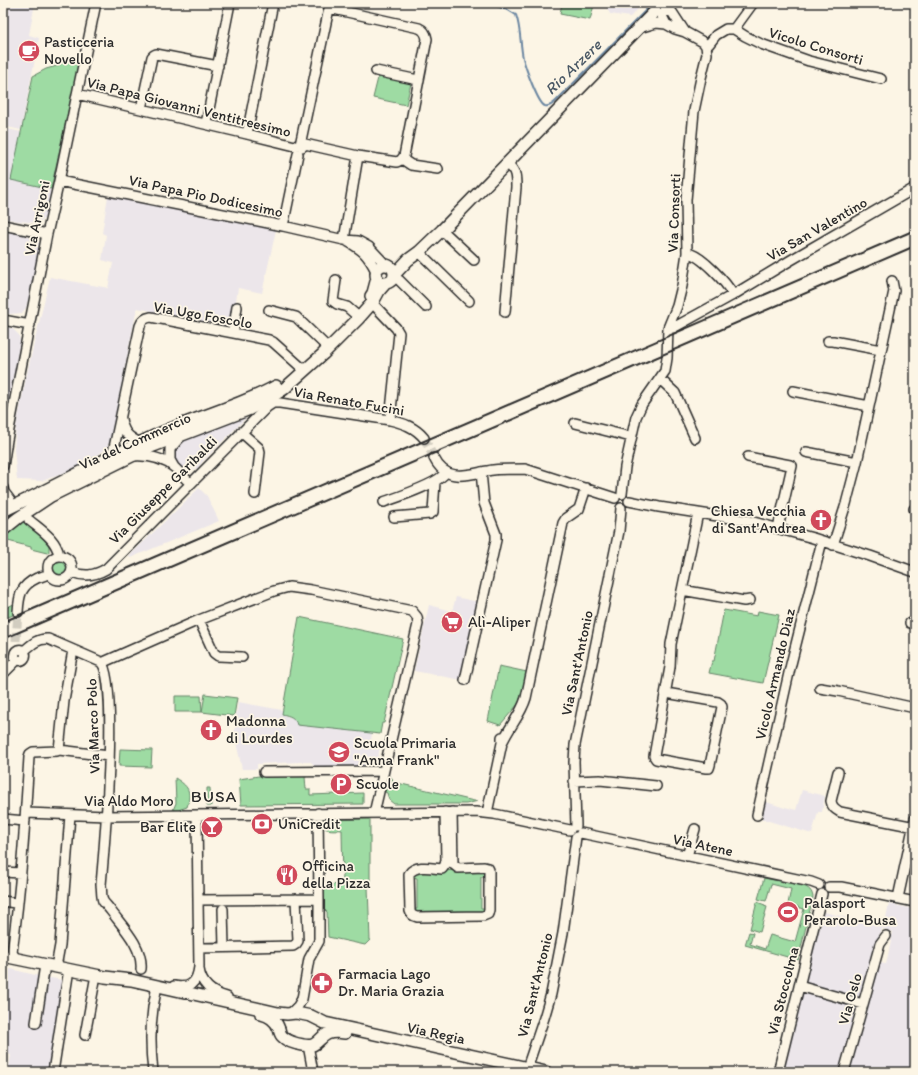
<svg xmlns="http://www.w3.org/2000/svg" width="918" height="1075" font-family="Itim,sans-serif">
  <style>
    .built { fill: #ece6ea }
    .green { fill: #9edba3; stroke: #648367 }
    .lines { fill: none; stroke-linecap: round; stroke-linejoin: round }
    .stream { stroke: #6b86a1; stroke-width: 2 }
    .minor-tunnel { stroke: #d2cdc0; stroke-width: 9; stroke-dasharray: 9 4.5; stroke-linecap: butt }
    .minor-casing { stroke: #2b2b2b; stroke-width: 12 }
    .major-casing { stroke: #2b2b2b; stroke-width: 14 }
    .minor { stroke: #fcf5e5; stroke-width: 9 }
    .major { stroke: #fcf5e5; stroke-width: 11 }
    .rail { stroke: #2b2b2b; stroke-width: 2 }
    .labels { text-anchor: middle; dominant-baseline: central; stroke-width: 3.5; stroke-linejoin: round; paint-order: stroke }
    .poi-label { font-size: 15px; fill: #2b2b2b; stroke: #fcf5e5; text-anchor: start }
    .street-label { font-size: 15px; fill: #2b2b2b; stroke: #fcf5e5 }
    .water-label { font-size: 16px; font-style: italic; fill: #4b5966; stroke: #fcf5e5 }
    .quarter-label { font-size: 17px; letter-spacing: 1px; fill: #2b2b2b; stroke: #fcf5e5 }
  </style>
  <rect width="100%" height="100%" fill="#fcf5e5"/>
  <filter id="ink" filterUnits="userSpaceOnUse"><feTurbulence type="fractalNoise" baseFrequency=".025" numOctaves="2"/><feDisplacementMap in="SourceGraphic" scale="8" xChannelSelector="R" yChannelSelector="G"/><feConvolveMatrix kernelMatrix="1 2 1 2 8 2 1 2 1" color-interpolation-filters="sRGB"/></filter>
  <g filter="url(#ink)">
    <path class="built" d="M3,3H35L29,35L39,38L21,130L3,126Z
      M588,3H644L630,17L610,14L606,7Z
      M3,128L21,132L11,180L51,189L45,218L38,223L19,221L3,218Z
      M108,196L276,230L262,293L238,288L232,327L137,308L110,441L106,449L98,454L99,456L66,472L42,481L17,480L14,449L16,427L27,373L50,277L108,288L113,263L102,260L106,235L102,233Z
      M3,231L23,235L39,241L37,267L26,308L22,313L9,314L3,312Z
      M3,326L13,329L19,335L20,342L5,419L3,423Z
      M244,414L246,418L202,462L198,468L191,470L184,469L179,465L173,455L174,449L181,443Z
      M199,488L207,496L219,521L130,558L129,556Z
      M456,597L478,602L466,651L468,652L462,680L414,671L429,605L452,611Z
      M238,702L282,710V714L293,718L296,721L297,725L372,733L371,741L381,743L376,766L316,767L311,762H299L257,764V769H242L234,733Z
      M802,790L825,796L822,812H818L812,834L759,818L763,801L785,808V807L796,810Z
      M889,904L915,909V1072H847L879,963L886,964L893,932L881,928L862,994L859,998H857L809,985L807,983L806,979L824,912L881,926L885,922Z
      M3,967L39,976L63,980L48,1072H8L11,1055L3,1053Z
      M806,991L858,1006L840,1072H783L803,993Z"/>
    <path class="green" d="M562,3H585L594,5L590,20L560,14Z
      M70,58L74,59L79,62L51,189L11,180L33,76L46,69L57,66Z
      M379,74L390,78L411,83L406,105L373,98Z
      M24,519L49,542V552L47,553L31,549V547L8,541L3,542V537Z
      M52 568a8 8 0 1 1 16 0a8 8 0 1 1-16 0Z
      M14,604L13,615L3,619V609Z
      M724,610L757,616L758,611L779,615L763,683L709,673L712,661H714Z
      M299,617L403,639L384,723H382L380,734L297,725C295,717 290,716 282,714Z
      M499,666L527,672L519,703L500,725L488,721Z
      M205,694L237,698L234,716L202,712Z
      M175,696H201L202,712H175Z
      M120,749L152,750L151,767L119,766Z
      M272,774H308L310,776L305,777L306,789H310V795L363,793V804L241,805L239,779Z
      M389,776L392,778L393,782L474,801H478L466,804H394L389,800L387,793L385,792Z
      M175,778C188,786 192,791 187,807L178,810H173L176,803Z
      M207,788H210L211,806H207Z
      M370,819V887H368L370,940L365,945L328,937L327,912L323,908V889L325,886L328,885L343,884L342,830C336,829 326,832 322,825L324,821L326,820Z
      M482,870L483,871L487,877H481V908H487L485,912L417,914L412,909H417V878L412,877L413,875L419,871Z
      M764,878L803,886C809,888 812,891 813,897L798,960L745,945L749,932L753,933L750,944L765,949L770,935L795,942L804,909L788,904L791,889L771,884L766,901L758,899Z
      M757,902L765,905L764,906L767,907L760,932L750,929Z"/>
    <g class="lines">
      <path class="stream" d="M489,3L508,10L516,15C521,29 520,44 523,58C525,66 538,104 545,106C549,107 553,104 556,101L653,3"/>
      <path class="minor-tunnel" d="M424,438L434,458
        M16,641L18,612"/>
      <g class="minor-casing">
        <path id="minor" d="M658,8L672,12L685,32
          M639,28L656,23L666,24
          M734,29L753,3
          M706,46L709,44L716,35L726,29H734L745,36L761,44L809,61L881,79
          M376,71L418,80
          M77,94L247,134L295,146
          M141,109L152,57L154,55L156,54L218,66
          M206,124L230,3
          M247,134L273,3
          M300,145L330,4
          M302,147L305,144L358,156L397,162L401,160L404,156L427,39C426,33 424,30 419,28L329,8
          M402,159L411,165L438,169
          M59,181L283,226L344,240L358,241L369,247L385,264
          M3,225L47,234
          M283,226L298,154
          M442,230L474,260
          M344,240L358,156
          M347,241C363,250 368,255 376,271
          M419,252L469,301
          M687,253C700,254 727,283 733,295
          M394,277L399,280L426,307
          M336,280L333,301L337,304L347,307L355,314
          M376,307L396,328L399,333L390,420
          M269,310L296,317L325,345
          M505,312L516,187C516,176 516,171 507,163
          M3,320L30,325
          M673,328L733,295L791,260L915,188
          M233,333L237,307
          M828,341H833L881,350
          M660,379L675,393L695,438
          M793,391L869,406
          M121,419C123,432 128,437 140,443
          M575,423L631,437
          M241,432L259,448L260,452L255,494
          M806,452L857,462
          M133,456C148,455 163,458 175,468C180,473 185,478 190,483
          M112,457L140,326C142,320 145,318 151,317L269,340L273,342L302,368
          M748,457L790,465L792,466L778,528
          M434,458C447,485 471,473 493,470C504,469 514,469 525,469L615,498
          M3,466L7,440L47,234L59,181L96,3
          M174,467L170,460V449L181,436
          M3,488L4,492L10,500
          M622,494L625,467L636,417L642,404L665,371L667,358L668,328L677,306L682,286L687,253L686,200L694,111L701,78L707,54L706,46L703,42L685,32L675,29L666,24L658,8
          M629,501L659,507L750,521L813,538L870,556L915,572
          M384,502C398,497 440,483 446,472
          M914,509H915
          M394,517L430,514L433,512L435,482
          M29,520C41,530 56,539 59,555
          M833,545L846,504L857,462L894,291L892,281
          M48 568a12 12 0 1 1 24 0a12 12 0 1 1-24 0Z
          M72,572C84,577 94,576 106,569L267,407L273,403H280L390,420C403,423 415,427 424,438
          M682,590L744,601L750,600
          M18,612C19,596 20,586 37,578C41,577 45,576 49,573
          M199,620L214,653L218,656L242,657
          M910,623H915
          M14.5 655a5.5 5.5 0 1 1 11 0a5.5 5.5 0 1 1-11 0Z
          M24,651C31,645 38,638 48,639L101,662C119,680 104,852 101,885C102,890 101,896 103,901C105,904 109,908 111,911C123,927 143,947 141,969
          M103,663L106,661L199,620L274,591L289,587L311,590L412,611L417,617L418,624L375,809L376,813
          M3,674L17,660
          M465,680L496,540V534L484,503L481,472
          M820,688L838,691L915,708
          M666,693L718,702L721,704L722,707L710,765L709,768H706L656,759L654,756L670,667L671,644L698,513
          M502,743C509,727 521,715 526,698L563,523L566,518L579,509L586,488
          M59,750L109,756
          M264,772L383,771
          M838,772L831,801C832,807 835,809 840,812L915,827
          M574,781L600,780L656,786
          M445,812L446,860L445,865L442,869C432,868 415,864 409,874L410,911C411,915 413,916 417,917L483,916L488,914L489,910V870L488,868L484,867L458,868L453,864L452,812
          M26,813L107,816L476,812L494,814L570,830
          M487,813L502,743V737
          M197,815L198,900
          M757,815L791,664L822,541
          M3,819L25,821
          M576,826L574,762L575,745L619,531L621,508
          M581,833L811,882L819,885
          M687,856L695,829
          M3,872L21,873
          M829,887H841L915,902
          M898,898L915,819
          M3,901L15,903H18
          M223,909L224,947
          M199,948L293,946L296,944L298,941L296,899
          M15,958L12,952C21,888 25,822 29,757L30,754L33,752L57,751L59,750L64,701L73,650
          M56,967L60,945L70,815
          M199,969C201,984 212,993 227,997
          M174,986C190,989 197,983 199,967L198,900L319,899L318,813
          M799,986L863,1004
          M291,1013L298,1006L302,999L309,959L319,941V899
          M36,1023L45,965
          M85,1035L96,975
          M308,1045L313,1072
          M527,1068L544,1018L551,994L563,933L576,837
          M53,1072L69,969
          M153,1072C150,1046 150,1017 156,991
          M778,1072L807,954L822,894
          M844,1072L880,944L886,936"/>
      </g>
      <g class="major-casing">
        <path id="major" d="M376 274a9 9 0 1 1 18 0a9 9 0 1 1-18 0Z
          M394,275L408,260L419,252L442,230L663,3
          M371,296L373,293L377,278
          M3,511C56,486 107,457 161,433C199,416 240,406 276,386
          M3,530L18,518L51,496L148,448L250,409L267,400L284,389L323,354L358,319L373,302L379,291L386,283
          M3,956L105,977L131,980L278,1013L287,1014L296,1013L311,1016L325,1023L546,1072
          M261,1014C270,1016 276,1020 279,1029C280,1032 280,1035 283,1037C288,1042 297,1044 303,1045C318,1048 317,1039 327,1034C333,1031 339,1032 345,1033"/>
      </g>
      <use href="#minor" class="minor"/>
      <use href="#major" class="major"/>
      <path class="rail" d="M3,622L915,230
        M3,639L915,246"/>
    </g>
  </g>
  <defs>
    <g id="cafe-disc" transform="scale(1.15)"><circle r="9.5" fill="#d1495b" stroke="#fcf5e5"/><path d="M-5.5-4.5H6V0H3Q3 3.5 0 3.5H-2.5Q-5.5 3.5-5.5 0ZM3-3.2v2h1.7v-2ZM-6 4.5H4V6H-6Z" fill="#fff"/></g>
    <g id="church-disc" transform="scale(1.15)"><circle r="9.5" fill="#d1495b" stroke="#fcf5e5"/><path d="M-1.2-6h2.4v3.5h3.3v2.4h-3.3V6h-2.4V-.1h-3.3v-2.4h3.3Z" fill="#fff"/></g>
    <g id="supermarket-disc" transform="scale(1.15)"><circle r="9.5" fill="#d1495b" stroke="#fcf5e5"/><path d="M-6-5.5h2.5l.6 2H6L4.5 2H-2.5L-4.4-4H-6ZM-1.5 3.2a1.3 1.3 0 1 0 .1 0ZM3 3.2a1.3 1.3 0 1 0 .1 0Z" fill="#fff"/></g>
    <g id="school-disc" transform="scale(1.15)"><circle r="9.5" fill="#d1495b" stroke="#fcf5e5"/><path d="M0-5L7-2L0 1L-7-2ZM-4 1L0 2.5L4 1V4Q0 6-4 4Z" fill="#fff"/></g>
    <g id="parking-disc" transform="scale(1.15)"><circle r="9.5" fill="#d1495b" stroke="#fcf5e5"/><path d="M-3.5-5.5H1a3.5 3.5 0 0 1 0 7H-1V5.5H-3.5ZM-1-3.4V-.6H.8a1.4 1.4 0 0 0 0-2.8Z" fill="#fff"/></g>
    <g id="bank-disc" transform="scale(1.15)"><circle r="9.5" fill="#d1495b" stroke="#fcf5e5"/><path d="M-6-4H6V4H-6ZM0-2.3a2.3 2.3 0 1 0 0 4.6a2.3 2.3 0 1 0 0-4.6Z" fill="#fff"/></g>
    <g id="bar-disc" transform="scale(1.15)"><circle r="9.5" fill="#d1495b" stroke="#fcf5e5"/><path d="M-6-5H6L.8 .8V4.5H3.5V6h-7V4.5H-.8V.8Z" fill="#fff"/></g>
    <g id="restaurant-disc" transform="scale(1.15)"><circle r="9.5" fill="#d1495b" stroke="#fcf5e5"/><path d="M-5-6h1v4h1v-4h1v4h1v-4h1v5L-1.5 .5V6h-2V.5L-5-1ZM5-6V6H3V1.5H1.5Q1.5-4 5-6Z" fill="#fff"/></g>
    <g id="stadium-disc" transform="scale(1.15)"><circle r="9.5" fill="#d1495b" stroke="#fcf5e5"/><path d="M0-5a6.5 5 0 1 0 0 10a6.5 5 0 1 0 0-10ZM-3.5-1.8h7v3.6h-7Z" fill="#fff"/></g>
    <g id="pharmacy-disc" transform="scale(1.15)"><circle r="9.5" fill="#d1495b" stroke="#fcf5e5"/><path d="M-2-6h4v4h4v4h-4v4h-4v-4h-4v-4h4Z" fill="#fff"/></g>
  </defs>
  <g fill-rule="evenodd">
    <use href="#cafe-disc" x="29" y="51"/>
    <use href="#church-disc" x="821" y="520"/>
    <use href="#supermarket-disc" x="452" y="622"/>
    <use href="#church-disc" x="211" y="730"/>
    <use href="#school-disc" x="339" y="752"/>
    <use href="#parking-disc" x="341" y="784"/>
    <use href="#bank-disc" x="262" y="824"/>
    <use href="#bar-disc" x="212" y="827"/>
    <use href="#restaurant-disc" x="287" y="875"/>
    <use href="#stadium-disc" x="788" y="912"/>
    <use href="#pharmacy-disc" x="322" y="983"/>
  </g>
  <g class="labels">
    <g class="poi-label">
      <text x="44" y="42">Pasticceria<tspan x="44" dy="17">Novello</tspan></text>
      <text x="806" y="511" text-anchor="end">Chiesa Vecchia<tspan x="806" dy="17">di Sant'Andrea</tspan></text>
      <text x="468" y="622">Alì-Aliper</text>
      <text x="226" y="721">Madonna<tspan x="226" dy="17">di Lourdes</tspan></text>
      <text x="354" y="743">Scuola Primaria<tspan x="354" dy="17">"Anna Frank"</tspan></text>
      <text x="356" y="784">Scuole</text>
      <text x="278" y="824">UniCredit</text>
      <text x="196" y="827" text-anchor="end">Bar Elite</text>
      <text x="302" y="866">Officina<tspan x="302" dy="17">della Pizza</tspan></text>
      <text x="804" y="903">Palasport<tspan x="804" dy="17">Perarolo-Busa</tspan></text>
      <text x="338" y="974">Farmacia Lago<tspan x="338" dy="17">Dr. Maria Grazia</tspan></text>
    </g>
    <g class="street-label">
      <text transform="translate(816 46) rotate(17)">Vicolo Consorti</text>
      <text transform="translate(189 107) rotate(14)">Via Papa Giovanni Ventitreesimo</text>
      <text transform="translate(206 196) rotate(12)">Via Papa Pio Dodicesimo</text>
      <text transform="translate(674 213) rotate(-88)">Via Consorti</text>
      <text transform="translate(37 218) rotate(-78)">Via Arrigoni</text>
      <text transform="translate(817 229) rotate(-30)">Via San Valentino</text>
      <text transform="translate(203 315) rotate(10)">Via Ugo Foscolo</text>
      <text transform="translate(349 401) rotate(10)">Via Renato Fucini</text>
      <text transform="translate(135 441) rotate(-24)">Via del Commercio</text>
      <text transform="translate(163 490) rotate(-45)">Via Giuseppe Garibaldi</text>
      <text transform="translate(577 663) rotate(-78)">Via Sant'Antonio</text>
      <text transform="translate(775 674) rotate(-77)">Vicolo Armando Diaz</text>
      <text transform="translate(93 726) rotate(-92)">Via Marco Polo</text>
      <text x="129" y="801">Via Aldo Moro</text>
      <text transform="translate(703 845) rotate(12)">Via Atene</text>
      <text transform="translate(535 985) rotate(-76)">Via Sant'Antonio</text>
      <text transform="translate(783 991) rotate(-76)">Via Stoccolma</text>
      <text transform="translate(850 999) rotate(-74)">Via Oslo</text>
      <text transform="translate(436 1033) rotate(12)">Via Regia</text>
    </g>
    <g class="water-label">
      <text transform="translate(573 67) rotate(-44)">Rio Arzere</text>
    </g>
    <g class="quarter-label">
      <text x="214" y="796">BUSA</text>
    </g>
  </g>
  <rect width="918" height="1075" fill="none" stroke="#fcf5e5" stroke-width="16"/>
  <rect x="8" y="8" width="902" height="1059" fill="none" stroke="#2b2b2b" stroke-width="1.5" filter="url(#ink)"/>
</svg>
